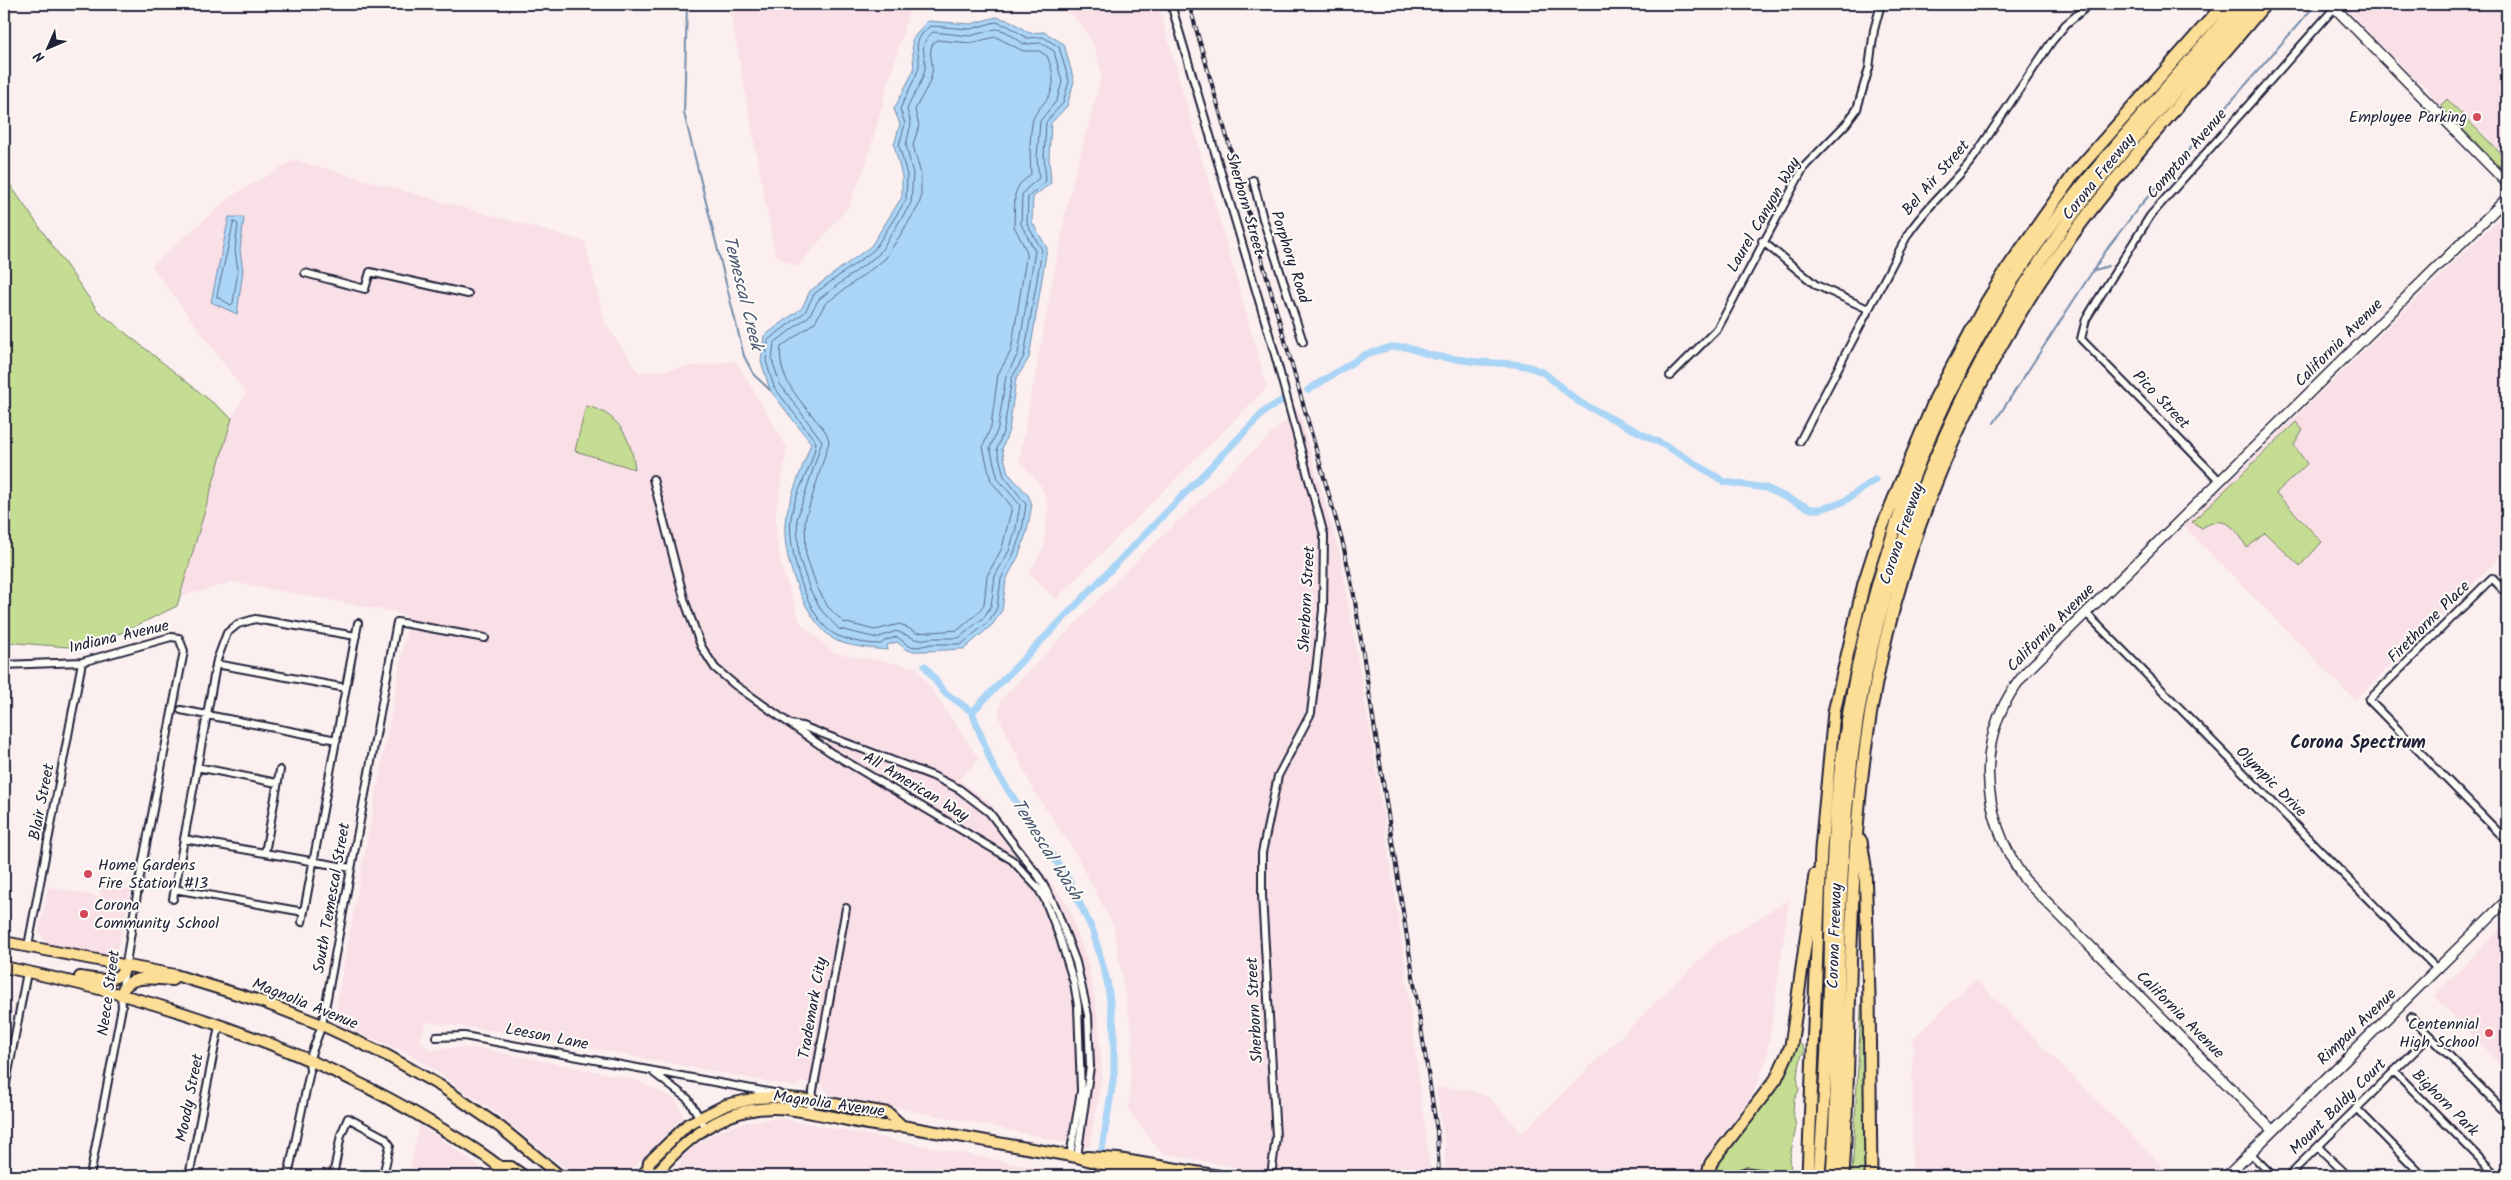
<svg xmlns="http://www.w3.org/2000/svg" width="2511" height="1180" font-family="Kalam,sans-serif">
  <style>
    .built { fill: #f9dfe6 }
    .green { fill: #c5dd93; stroke: #748067 }
    .water { fill: #aad5f6; stroke: #748dab }
    .lines { fill: none; stroke-linecap: round; stroke-linejoin: round }
    .shore { stroke: #586a86; stroke-width: 1 }
    .stream { stroke: #748dab; stroke-width: 2 }
    .canal { stroke: #aad5f6; stroke-width: 7 }
    .street-casing { stroke: #22223b; stroke-width: 10 }
    .secondary-casing { stroke: #22223b; stroke-width: 12 }
    .primary-casing { stroke: #22223b; stroke-width: 14 }
    .highway-casing { stroke: #22223b; stroke-width: 15 }
    .street { stroke: #fdfcf7; stroke-width: 6 }
    .secondary { stroke: #fdfcf7; stroke-width: 9 }
    .primary { stroke: #fdde96; stroke-width: 10 }
    .highway { stroke: #fdde96; stroke-width: 11 }
    .rail-casing { stroke: #22223b; stroke-width: 4 }
    .rail { stroke: #fdfcf7; stroke-width: 2; stroke-dasharray: 5.5; stroke-linecap: butt }
    .poi-dot { fill: #d1495b; stroke: #fdfcf7; stroke-width: 2 }
    .labels { text-anchor: middle; dominant-baseline: central; stroke-width: 4; stroke-linejoin: round; paint-order: stroke }
    .poi-label { font-size: 16px; fill: #22223b; stroke: #fdfcf7; text-anchor: end }
    .street-label { font-size: 16px; fill: #22223b; stroke: #fdfcf7 }
    .water-label { font-size: 18px; font-style: italic; fill: #4b5873; stroke: #fdfcf7 }
    .neighbourhood-label { font-size: 18px; font-weight: bold; fill: #22223b; stroke: #fdfcf7 }
  </style>
  <rect width="100%" height="100%" fill="#fbefef"/>
  <filter id="ink" filterUnits="userSpaceOnUse"><feTurbulence type="fractalNoise" baseFrequency=".02" numOctaves="2"/><feDisplacementMap in="SourceGraphic" scale="10" xChannelSelector="R" yChannelSelector="G"/><feConvolveMatrix kernelMatrix="1 2 1 2 8 2 1 2 1" color-interpolation-filters="sRGB"/></filter>
  <g filter="url(#ink)">
    <path class="built" d="M729,4H942L909,10L867,160L849,206L797,267L775,255Z
      M1046,4H1158L1267,387L1056,599L1029,573L1044,546L1048,505L1042,487L1019,460L1067,205L1102,74L1095,48L1083,26L1067,9Z
      M2348,4H2507V174L2430,95L2428,88L2415,79L2348,11Z
      M295,160L585,242L605,323L639,373L736,361L787,448L775,518L781,566L801,624L834,653L916,667L979,759L958,780L988,801L1068,906L1089,967L1099,1024L1102,1076L1089,1148L1069,1140L1061,1142L997,1127L830,1095L822,1085L802,1082L796,1087L506,1032L427,1022L419,1039L430,1051L451,1048H477L634,1079L676,1099L683,1116L626,1176H575L493,1110L410,1054L336,1024L337,1002L409,618L394,612L233,582L179,597L232,418L246,394L152,266L230,197Z
      M2507,211V550L2355,700L2184,526Z
      M1298,409L1340,555L1374,756L1401,937L1431,1176H1284L1161,1153L1129,1110L1132,1033L1113,925L1075,852L1034,791L999,717L1001,700L1139,558Z
      M102,883L131,890L118,948L107,956L48,945L39,932L49,887L99,897Z
      M1789,900L1767,1057L1752,1096L1720,1137L1697,1176H1446L1445,1144L1436,1088L1465,1089L1488,1097L1522,1133L1716,944Z
      M2507,922V1071L2434,996Z
      M1975,979L2172,1176H1912L1913,1039Z
      M778,1118L1043,1169L1046,1176H666L673,1172L681,1163L682,1158L695,1146L717,1132L741,1123Z
      M419,1126L438,1137L492,1176H409Z"/>
    <path class="green" d="M2447,99L2507,160V174L2443,109L2442,105Z
      M4,176L98,311L232,418L177,606L121,633L69,647L4,642Z
      M586,406C618,413 631,437 635,469L575,451Z
      M2296,422L2303,430L2294,445L2307,464L2276,493L2322,542L2300,566L2265,533L2247,548C2236,527 2224,513 2202,528L2192,522Z
      M1862,992L1864,995L1868,1176H1852Z
      M1796,1042L1803,1046L1804,1054H1802L1797,1076L1799,1090L1794,1100L1793,1112L1796,1127L1790,1157L1791,1176H1771L1760,1172L1730,1174L1723,1170L1717,1176H1711Z"/>
    <path class="water" d="M996,17L1011,21L1029,33L1044,32L1064,44L1074,81L1067,106L1051,123L1049,158L1051,183L1033,197L1032,222L1047,248L1029,358L1016,379L1009,430L1002,449L1008,473L1028,495L1032,504L1027,531L1019,555L1006,580L1002,610L993,624L964,649C954,649 912,653 907,650C903,648 900,644 897,642L887,645L888,650C875,649 842,646 832,638C803,617 779,551 786,516C792,491 803,467 811,443L770,390L761,361L764,336L802,308L810,291L871,246L902,197V176L894,145L900,124L894,109L914,70L912,40L927,21L971,24Z
      M229,217H244L240,250L243,270L237,314L211,302Z"/>
    <g class="lines">
      <path class="shore" d="M996,22L1008,26L1027,38L1043,37L1059,47L1069,81L1063,103L1046,122L1044,158L1046,181L1028,197L1027,224L1042,250L1024,356L1012,378L1004,429L997,449L1004,476L1026,504L1022,530L1014,553L1001,579L997,608L989,621L962,644H931L918,647L909,646L897,637L886,640L881,644C868,644 848,641 836,635C807,621 787,548 791,518C794,492 813,468 816,442L774,387L766,361L768,340L805,312L814,294L874,250L906,200L907,175L899,145L905,124L900,109C905,97 912,85 917,73C925,54 906,46 930,26L970,29Z
        M996,29L1005,31L1024,44L1041,43L1054,51L1062,82L1057,100L1040,121L1037,158L1039,178L1026,189L1022,195L1021,224L1035,251L1018,354L1006,376L998,428L990,448L998,479L1020,505L1016,528L1009,551L995,576L991,606L984,617L959,638H931L918,640L896,631L877,638L839,629L822,611L810,590L799,557L797,519L822,441L780,384L772,360L774,343L809,316L819,299L879,254L911,203L913,174L906,145L911,124L907,109C912,97 921,85 924,73C929,56 915,47 933,32L970,36Z
        M996,37L1023,51H1039L1047,56C1054,72 1057,89 1044,103C1040,108 1035,113 1033,119C1029,137 1030,157 1031,174L1019,185L1015,194L1014,226L1027,252L1011,351L998,374L991,426L983,447L991,481L1012,507L1002,548L987,576L984,604L979,612L958,630L917,633L900,624L875,630L843,622L828,607L817,587L806,555L805,520L829,442C828,432 821,426 815,419C798,398 777,376 781,347L815,322L825,304L885,259L918,207L921,198V175L913,145L919,126L915,110C920,98 930,86 932,73C934,61 925,48 937,40L971,43Z
        M234,222L238,224L235,250L238,270L233,303L231,305L217,297Z"/>
      <path class="stream" d="M687,4L684,113L744,356L754,375L770,390
        M2092,271L2108,266
        M1994,423L2109,246L2139,207L2316,4"/>
      <path class="canal" d="M1308,390L1366,354L1391,347H1405L1434,356L1478,362L1514,364L1530,367L1544,373L1579,402L1668,447L1725,482L1766,488L1811,509H1821L1843,502L1875,480
        M925,666L943,691L972,712L994,769L1068,879L1093,931L1107,981L1114,1027V1075L1102,1149
        M972,712L1265,411L1281,401
        M1096,1176L1097,1171"/>
      <g class="street-casing">
        <path id="street" d="M1171,4L1274,351L1324,535L1323,610L1311,713L1278,776L1262,853V895L1276,1137L1271,1176
          M1253,180L1263,219L1303,342
          M1762,241L1816,285L1868,309
          M305,273L365,289L370,272L468,294
          M1670,376L1718,328L1804,167L1846,124L1857,109L1869,68L1874,30L1881,4
          M1800,441L1908,234C1927,205 1954,184 1974,157L2052,41L2066,24L2090,4
          M653,479L685,602L701,646L715,668L735,685L830,752L1012,860L1038,888L1045,900L1060,938L1074,983L1078,1006L1081,1091L1070,1156
          M2220,481L2081,339L2086,319L2150,216L2338,4
          M2507,594L2492,578L2369,700L2507,841
          M2086,613L2437,969
          M216,664L346,688
          M4,665L82,662L171,637L179,638L184,651L140,876L121,994L122,1007L90,1176
          M181,710L337,740
          M790,724L802,726L933,776L959,789L989,812L1039,877L1055,906L1076,962L1088,1015L1090,1067L1077,1157
          M197,767L277,783
          M184,839L351,868
          M265,853L280,770
          M174,889L304,912
          M173,899L217,660L227,633L238,624L255,619L356,636
          M302,922L358,623
          M28,946L82,662
          M2411,1017L2507,1114
          M436,1037L464,1036L779,1094
          M2394,1071L2497,1176
          M654,1073L688,1099L706,1128
          M4,1094L27,972
          M2356,1108L2423,1176
          M809,1113L846,908
          M2318,1147L2348,1176
          M2250,1153L2273,1176
          M189,1176L219,1026
          M288,1176L310,1071L309,1060L322,1025L397,622L485,638
          M333,1176L341,1135L348,1118L385,1138L390,1145L383,1176
          M2288,1176L2430,1036"/>
      </g>
      <g class="secondary-casing">
        <path id="secondary" d="M2331,4L2507,183
          M2272,1130L2025,880C1980,815 1972,734 2027,671L2507,198
          M2227,1176L2507,900"/>
      </g>
      <g class="primary-casing">
        <path id="primary" d="M4,942L175,975L263,1002L322,1025L388,1056L442,1087L500,1127L560,1176
          M4,967C152,997 302,1045 432,1123C458,1139 488,1155 510,1176
          M80,977C97,980 117,984 126,967
          M121,994C128,973 154,979 172,980
          M1087,1157L1118,1159L1219,1176
          M498,1167H511L524,1176
          M641,1176L648,1169L649,1162L688,1124L726,1105L757,1098L775,1097L810,1100L888,1113L902,1126
          M654,1176C686,1138 721,1109 773,1108C793,1108 815,1114 834,1117C857,1122 878,1128 902,1126L1077,1157L1119,1169L1158,1176"/>
      </g>
      <g class="highway-casing">
        <path id="highway" d="M1861,841L1865,866L1869,996L1871,1176
          M1707,1176L1711,1163L1776,1079L1791,1046L1815,875
          M1739,1176L1746,1174L1763,1176
          M1808,1176L1821,849L1834,712L1864,583L1881,530L1936,397L1986,303L2007,269L2074,174L2224,4
          M1819,1176C1824,1108 1828,1038 1830,970C1831,916 1831,862 1836,808C1854,623 1910,443 2010,285C2075,182 2161,98 2238,4
          M1832,1176C1842,1034 1834,891 1853,750C1877,562 1968,350 2084,200C2136,132 2197,70 2252,4
          M1843,1176C1853,1021 1845,865 1871,711C1895,567 1953,420 2030,297C2097,190 2186,100 2265,4"/>
      </g>
      <use href="#street" class="street"/>
      <use href="#secondary" class="secondary"/>
      <use href="#primary" class="primary"/>
      <use href="#highway" class="highway"/>
      <g class="rail-casing">
        <path id="rail" d="M1189,4L1343,544L1354,595L1437,1131L1439,1176"/>
      </g>
      <use href="#rail" class="rail"/>
    </g>
  </g>
  <g class="poi-dot">
    <circle cx="2477" cy="117" r="5"/>
    <circle cx="88" cy="874" r="5"/>
    <circle cx="84" cy="914" r="5"/>
    <circle cx="2489" cy="1033" r="5"/>
  </g>
  <g class="labels">
    <g class="poi-label">
      <text x="2467" y="117">Employee Parking</text>
      <text x="98" y="865" text-anchor="start">Home Gardens<tspan x="98" dy="18">Fire Station #13</tspan></text>
      <text x="94" y="905" text-anchor="start">Corona<tspan x="94" dy="18">Community School</tspan></text>
      <text x="2479" y="1024">Centennial<tspan x="2479" dy="18">High School</tspan></text>
    </g>
    <g class="street-label">
      <text transform="translate(2187 154) rotate(-49)">Compton Avenue</text>
      <text transform="translate(2099 177) rotate(-51)">Corona Freeway</text>
      <text transform="translate(1936 178) rotate(-49)">Bel Air Street</text>
      <text transform="translate(1245 204) rotate(74)">Sherborn Street</text>
      <text transform="translate(1764 215) rotate(-60)">Laurel Canyon Way</text>
      <text transform="translate(1290 257) rotate(72)">Porphory Road</text>
      <text transform="translate(2339 343) rotate(-45)">California Avenue</text>
      <text transform="translate(2161 400) rotate(46)">Pico Street</text>
      <text transform="translate(1902 534) rotate(-71)">Corona Freeway</text>
      <text transform="translate(1307 599) rotate(-87)">Sherborn Street</text>
      <text transform="translate(2429 622) rotate(-45)">Firethorne Place</text>
      <text transform="translate(2051 628) rotate(-45)">California Avenue</text>
      <text transform="translate(119 637) rotate(-13)">Indiana Avenue</text>
      <text transform="translate(2271 782) rotate(45)">Olympic Drive</text>
      <text transform="translate(916 787) rotate(31)">All American Way</text>
      <text transform="translate(42 802) rotate(-79)">Blair Street</text>
      <text transform="translate(332 898) rotate(-80)">South Temescal Street</text>
      <text transform="translate(1835 936) rotate(-88)">Corona Freeway</text>
      <text transform="translate(109 993) rotate(-82)">Neece Street</text>
      <text transform="translate(305 1004) rotate(22)">Magnolia Avenue</text>
      <text transform="translate(813 1008) rotate(-80)">Trademark City</text>
      <text transform="translate(1255 1010) rotate(-93)">Sherborn Street</text>
      <text transform="translate(2180 1015) rotate(45)">California Avenue</text>
      <text transform="translate(2357 1027) rotate(-44)">Rimpau Avenue</text>
      <text transform="translate(547 1037) rotate(11)">Leeson Lane</text>
      <text transform="translate(190 1098) rotate(-79)">Moody Street</text>
      <text transform="translate(2445 1103) rotate(45)">Bighorn Park</text>
      <text transform="translate(829 1104) rotate(8)">Magnolia Avenue</text>
      <text transform="translate(2338 1107) rotate(-45)">Mount Baldy Court</text>
    </g>
    <g class="water-label">
      <text transform="translate(742 293) rotate(76)">Temescal Creek</text>
      <text transform="translate(1046 850) rotate(58)">Temescal Wash</text>
    </g>
    <g class="neighbourhood-label">
      <text x="2358" y="743">Corona Spectrum</text>
    </g>
  </g>
  <rect width="2511" height="1180" fill="none" stroke="#fdfcf7" stroke-width="20"/>
  <rect x="10" y="10" width="2491" height="1160" fill="none" stroke="#22223b" stroke-width="2" filter="url(#ink)"/>
  <g transform="translate(48 48) rotate(225)" stroke="#fdfcf7" stroke-width="4" paint-order="stroke">
  <path d="M0-4L9 19L0 12L-9 19Z" fill="#22223b"/>
  <text y="-8" font-size="14" font-weight="bold" text-anchor="middle" fill="#22223b">N</text>
  </g>
</svg>
